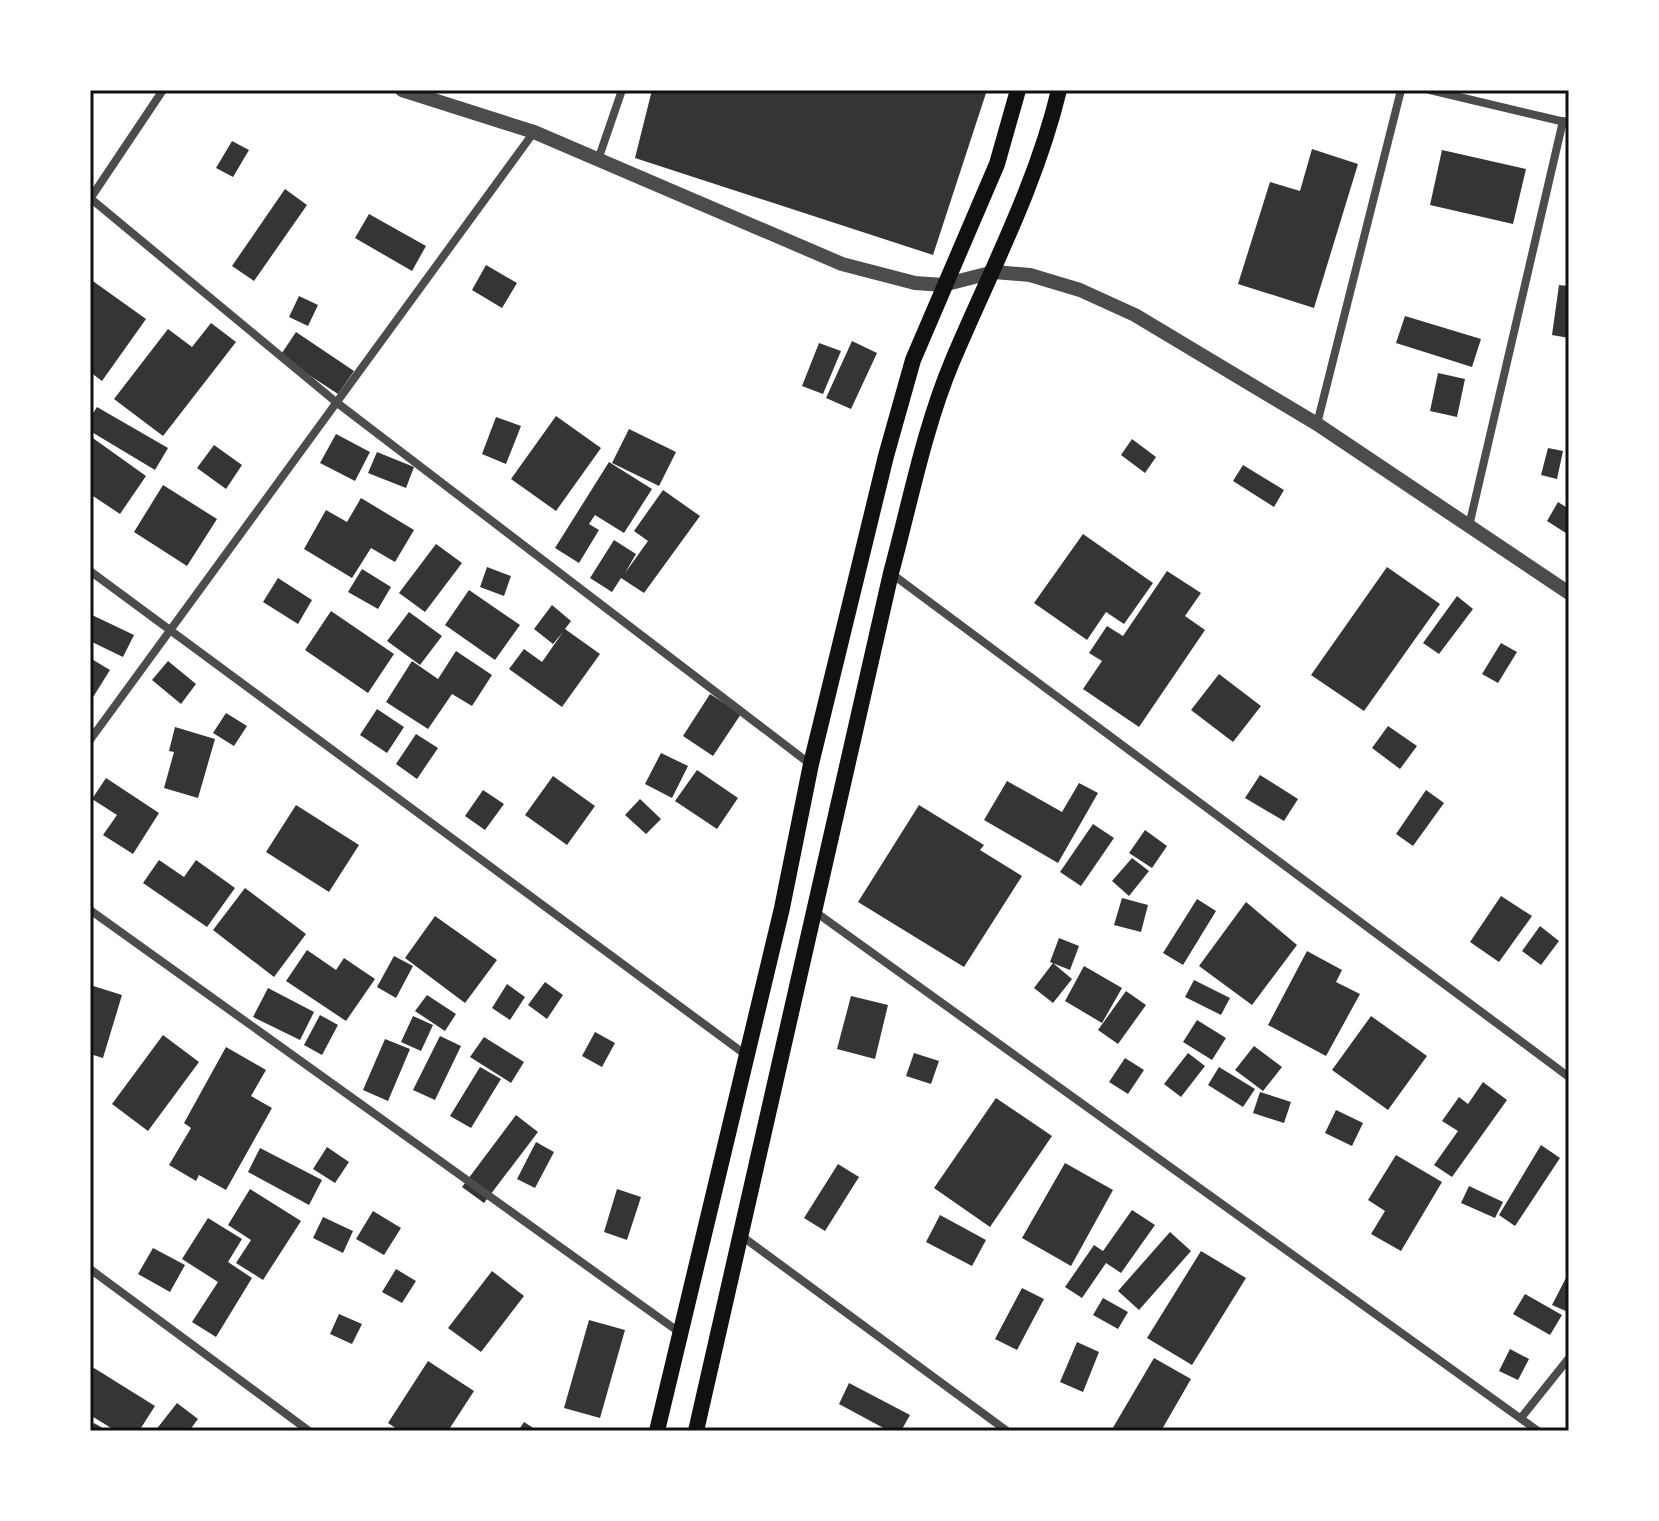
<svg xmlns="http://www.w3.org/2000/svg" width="1659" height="1521" font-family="Overpass,sans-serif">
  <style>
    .building { fill: #353535 }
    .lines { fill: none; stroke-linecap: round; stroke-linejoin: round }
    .minor { stroke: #4c4c4c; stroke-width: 8 }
    .tertiary { stroke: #4c4c4c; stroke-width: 14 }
    .secondary { stroke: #111; stroke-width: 16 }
    .neatline { fill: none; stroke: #111; stroke-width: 3 }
  </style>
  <rect width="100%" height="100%" fill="#fff"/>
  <path class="building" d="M652,90H987L933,255L635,158Z
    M232,141L249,150L233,177L216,168Z
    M1312,149L1358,164L1314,308L1238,284L1270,182L1300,191Z
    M1442,150L1526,169L1513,224L1430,205Z
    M285,189L307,205L254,281L232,266Z
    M369,214L426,246L412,271L355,238Z
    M486,265L517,283L502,308L472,290Z
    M90,279L146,319L102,381L90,372Z
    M1559,285L1569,286V338L1552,335Z
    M299,296L318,305L308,326L289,317Z
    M1405,316L1481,339L1472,367L1396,343Z
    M211,323L236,342L163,436L114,399L168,329L192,347Z
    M296,332L354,371L338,394L280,356Z
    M852,341L877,353L851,409L826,398Z
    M819,343L841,351L823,394L802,386Z
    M1438,373L1465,379L1457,417L1430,411Z
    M97,407L168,448L155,470L90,431V418Z
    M556,416L601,448L556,511L511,479Z
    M496,417L521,426L506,464L482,454Z
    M629,429L676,452L659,486L612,463Z
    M336,434L370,452L355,481L320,463Z
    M90,436L146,476L120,514L90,494Z
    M1132,439L1156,457L1145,473L1121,455Z
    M214,445L242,465L226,489L197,468Z
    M1548,448L1563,451L1557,479L1541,475Z
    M377,452L414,467L406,488L368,473Z
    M609,462L652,489L624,533L595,515L589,524L599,530L579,563L555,548Z
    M1243,465L1284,490L1274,507L1233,481Z
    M163,485L217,519L187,566L134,532Z
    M663,490L700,516L644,593L621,578L612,592L590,578L614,540L636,554L625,573L648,541L634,531Z
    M361,498L414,530L395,562L371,548L352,578L304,549L326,510L347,522Z
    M1558,502L1569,509V535L1547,521Z
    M1083,534L1153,583L1124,624L1106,612L1087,640L1034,603Z
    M436,544L462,563L425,612L399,593Z
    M487,567L511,576L504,596L480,587Z
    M1387,567L1440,604L1364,711L1311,675Z
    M362,569L391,587L378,609L348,592Z
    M1167,571L1201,593L1185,616L1205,630L1139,727L1083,689L1102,661L1089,653L1107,626L1123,636Z
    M278,578L312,600L298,624L263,602Z
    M469,590L520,625L495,660L445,625Z
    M1457,596L1473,609L1439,654L1423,643Z
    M552,605L571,621L565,629L600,654L562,707L509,669L524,649L542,662L563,632L553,644L534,629Z
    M331,611L394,654L368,693L305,650Z
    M409,612L442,636L420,665L387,641Z
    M92,615L134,635L123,657L90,641Z
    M1501,643L1517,652L1498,683L1482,674Z
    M456,651L492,675L472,706L452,694L428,729L386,702L412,661L438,679Z
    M90,658L110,670L90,702Z
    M168,661L196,684L181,704L152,680Z
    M1219,674L1261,706L1233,742L1191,710Z
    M710,694L741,714L713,756L683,736Z
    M377,709L404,727L387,753L360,735Z
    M226,713L247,726L234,746L213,733Z
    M1388,726L1417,746L1400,769L1372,748Z
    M175,727L215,739L198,798L164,788L174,752L169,751Z
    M416,734L438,748L417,779L396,764Z
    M661,753L688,766L672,798L645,784Z
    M697,770L738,798L717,829L675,801Z
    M1260,775L1298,799L1284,821L1245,798Z
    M553,776L595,806L567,845L525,815Z
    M106,778L159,813L133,854L103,835L117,815L92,799Z
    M1007,781L1062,812L1079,783L1098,793L1058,863L984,820Z
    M483,790L504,804L485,830L465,816Z
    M1426,790L1444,803L1413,846L1396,834Z
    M640,799L661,819L646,834L625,815Z
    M296,805L359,845L329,892L266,852Z
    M919,805L984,845L980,850L1022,876L964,967L858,902Z
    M1093,824L1114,838L1081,886L1060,872Z
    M1145,830L1167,846L1152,868L1129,853Z
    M1132,858L1149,871L1129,896L1112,881Z
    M159,860L184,877L196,860L235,888L207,927L143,883Z
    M245,888L306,934L274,977L213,930Z
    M1501,896L1532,916L1499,962L1470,942Z
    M1122,898L1148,905L1141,932L1114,925Z
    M1197,899L1216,911L1183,965L1163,953Z
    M1246,902L1297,945L1252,1005L1199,966Z
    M435,916L497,960L465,1003L405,958Z
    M1540,926L1559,941L1541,965L1522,951Z
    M1059,938L1079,946L1070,970L1050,962Z
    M307,950L336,970L344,958L375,979L346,1021L286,981Z
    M1307,951L1342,970L1336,982L1360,994L1326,1056L1268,1025Z
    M394,956L413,966L396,998L377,987Z
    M1053,963L1072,979L1053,1003L1034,988Z
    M1084,966L1122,988L1102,1023L1065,1001Z
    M1194,980L1230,998L1221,1015L1185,997Z
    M545,982L563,995L547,1019L528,1005Z
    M507,984L525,997L510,1020L492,1008Z
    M90,985L122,995L103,1058L90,1054Z
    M268,988L314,1012L300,1040L253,1017Z
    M1126,991L1146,1005L1118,1044L1098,1030Z
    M427,995L456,1014L445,1031L415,1011Z
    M851,996L888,1005L875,1059L837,1049Z
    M320,1015L338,1025L322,1055L304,1045Z
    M413,1016L433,1025L421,1051L401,1042Z
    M1371,1016L1427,1056L1388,1110L1332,1070Z
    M1197,1020L1226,1038L1212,1060L1183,1042Z
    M595,1032L615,1043L602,1067L582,1056Z
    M163,1035L199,1062L148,1131L112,1104Z
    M440,1036L461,1046L435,1100L413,1090Z
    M484,1037L524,1062L511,1083L470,1057Z
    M385,1039L410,1049L388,1101L363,1090Z
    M1254,1046L1282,1067L1263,1091L1235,1070Z
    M226,1047L266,1070L251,1096L272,1108L226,1190L199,1175L196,1181L169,1165L191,1128L184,1123Z
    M914,1053L939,1061L931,1084L906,1076Z
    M1188,1053L1205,1066L1181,1097L1164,1084Z
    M1125,1058L1144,1070L1128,1094L1109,1082Z
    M480,1067L501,1079L471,1128L450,1116Z
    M1219,1067L1255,1089L1243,1107L1208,1085Z
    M1483,1082L1507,1100L1452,1177L1434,1165L1458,1131L1442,1121L1459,1097L1468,1104Z
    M1260,1092L1291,1102L1284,1123L1253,1113Z
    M996,1098L1052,1136L990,1227L934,1188Z
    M1336,1110L1363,1123L1352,1146L1325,1133Z
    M516,1115L538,1132L484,1203L462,1187Z
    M536,1142L554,1152L535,1188L517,1179Z
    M1541,1145L1560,1158L1515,1226L1499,1215Z
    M327,1147L349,1162L335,1183L313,1169Z
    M260,1148L322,1180L309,1205L248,1172Z
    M1396,1155L1442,1182L1401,1251L1371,1234L1385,1211L1368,1200Z
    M1065,1163L1113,1190L1071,1266L1022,1238Z
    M838,1164L859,1177L825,1231L804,1218Z
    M1469,1186L1503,1202L1495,1218L1461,1203Z
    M250,1189L301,1221L263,1280L236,1263L251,1240L228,1225Z
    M617,1189L641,1197L627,1240L604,1232Z
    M1132,1210L1155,1225L1121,1273L1106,1263L1082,1298L1065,1287L1094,1245L1103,1251Z
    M373,1211L401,1228L384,1255L356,1239Z
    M940,1215L986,1240L972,1266L926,1242Z
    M323,1217L353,1231L343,1253L313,1238Z
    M208,1218L242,1239L228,1262L252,1278L216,1337L192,1322L218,1282L182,1259Z
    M1170,1232L1191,1251L1139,1310L1118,1291Z
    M153,1248L185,1265L170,1292L138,1274Z
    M1201,1251L1246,1278L1192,1365L1147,1338Z
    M396,1269L416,1281L402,1303L382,1292Z
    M492,1271L524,1296L481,1352L448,1328Z
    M1569,1272V1310L1568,1312L1552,1305Z
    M1022,1288L1044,1299L1017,1350L995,1339Z
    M1525,1294L1562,1315L1550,1335L1513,1314Z
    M1103,1298L1128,1312L1118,1329L1093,1315Z
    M339,1314L362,1324L352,1344L330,1334Z
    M589,1320L625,1330L600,1418L564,1408Z
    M1077,1342L1099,1352L1083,1392L1060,1382Z
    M1510,1349L1529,1359L1518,1380L1499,1371Z
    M1154,1358L1191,1379L1161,1431H1111Z
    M428,1361L474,1391L448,1431H400L388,1423Z
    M94,1368L155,1406L139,1431H116L90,1415V1373Z
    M849,1383L910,1415L901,1431H889L839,1404Z
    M177,1403L198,1419L189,1431H155Z
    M524,1422L538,1431H518Z
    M94,1423L108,1431H90Z"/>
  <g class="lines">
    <path class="minor" d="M1430,90L1569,123
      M599,157L622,90
      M90,198L336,402L810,764
      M90,199L163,90
      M1317,424L1401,90
      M1469,526L1563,121
      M90,571L746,1055
      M892,574L1569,1077
      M90,740L534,132
      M90,910L679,1332
      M814,911L1538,1431
      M743,1237L1007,1431
      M90,1269L309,1431
      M1521,1418L1569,1358"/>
    <path class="tertiary" d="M402,90L534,132L842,264L915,283L943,285L994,272L1030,275L1080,290L1135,315L1317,424L1569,593"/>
    <path class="secondary" d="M657,1431L782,908L811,764L886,456L913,360L997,164L1018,90
      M696,1431L891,573C910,503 924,429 952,362C990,272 1036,186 1059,90"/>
  </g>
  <rect width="1659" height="1521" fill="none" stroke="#ffffff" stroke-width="184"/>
  <rect x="92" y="92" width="1475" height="1337" class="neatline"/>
</svg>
